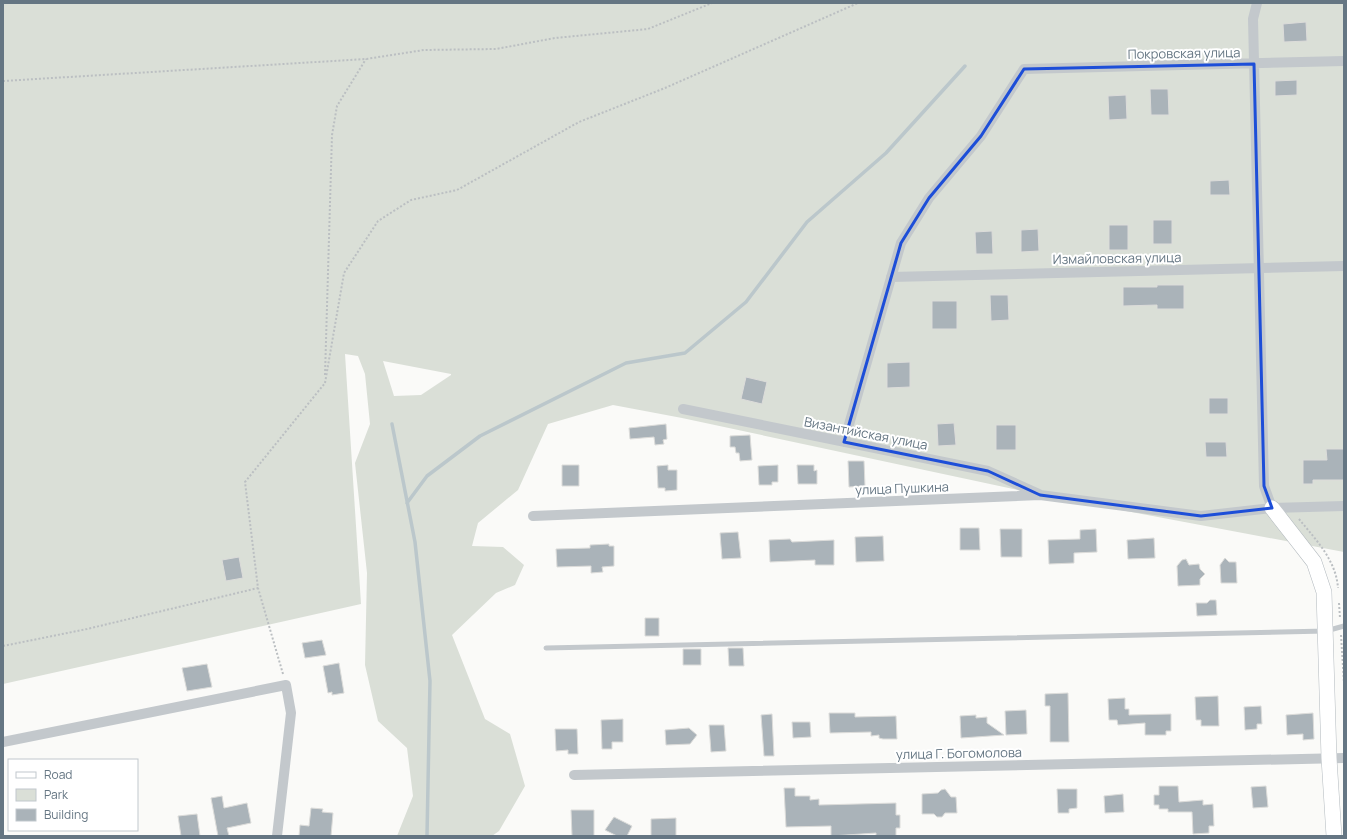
<svg xmlns="http://www.w3.org/2000/svg" width="1347" height="839" font-family="Manrope,sans-serif">
  <style>
    .green { fill: #dadfd7; fill-rule: evenodd }
    .lines { fill: none; stroke-linecap: round; stroke-linejoin: round }
    .stream { stroke: #bbc7cb; stroke-width: 3.5 }
    .building { fill: #aab3b9; stroke: #dcdcda }
    .secondary-casing { stroke: #b3babf; stroke-width: 16 }
    .path { stroke: #bbbfc2; stroke-width: 2; stroke-dasharray: 2 2; stroke-linecap: butt }
    .lane { stroke: #c3c8cc; stroke-width: 5 }
    .street { stroke: #c3c8cc; stroke-width: 10 }
    .secondary { stroke: #fff; stroke-width: 15 }
    .marked { fill: none; stroke: #1d4ed8; stroke-width: 3; stroke-linejoin: round }
    .labels { text-anchor: middle; dominant-baseline: central; stroke-width: 4; stroke-linejoin: round; paint-order: stroke }
    .street-label { font-size: 13px; fill: #657683; stroke: #fff }
  </style>
  <rect width="100%" height="100%" fill="#fafaf8"/>
  <path class="green" d="M3,3H1344V552L1041,495L682,418L613,405L548,424L518,490L478,523L472,546L503,547L524,565L515,585L496,593L452,635L485,719L510,734L525,786L499,831L492,836H397L413,796L407,748L378,721L365,665L367,573L355,463L370,424L365,374L358,356L345,354L361,604L3,684ZM383,361L451,374V375L421,395L394,396Z"/>
  <g class="lines">
    <path class="stream" d="M392,424L415,542L430,681L427,836
      M407,503L427,476L480,436L626,363L685,353L746,302L807,222L886,153L965,66"/>
  </g>
  <path class="building" d="M1306,22L1307,41L1284,42L1283,24Z
    M1297,80V95L1275,96V81Z
    M1150,89H1168L1169,115H1151Z
    M1126,95L1127,119L1109,120L1108,96Z
    M1229,180L1230,195H1210V181Z
    M1153,220H1172V244H1153Z
    M1109,225H1128V250H1109Z
    M1038,229L1039,251L1021,252V230Z
    M992,231L993,254H976L975,232Z
    M1157,285H1184V309H1157V305L1123,306V287H1157Z
    M990,295H1008L1009,320L991,321Z
    M932,301H957V329H932Z
    M910,362V387L887,388V363Z
    M746,377L767,382L762,404L741,399Z
    M1209,398H1228V414H1209Z
    M954,423L956,445L938,446L937,424Z
    M666,424L667,439L663,440L664,444L655,445L654,437L630,439L629,428Z
    M996,425H1016V450H996Z
    M750,435L752,460L740,461L739,453H736L735,447H730V436Z
    M1205,442H1226L1227,457H1206Z
    M1326,449H1344V480H1313V484H1303V460H1327Z
    M848,461H864L865,486L849,487Z
    M562,465H579V486H562Z
    M668,465V470H677V490L665,491V488H658L657,466Z
    M778,465V482H772V485H759L758,466Z
    M797,465H814V471L817,470V484H798Z
    M960,528H979L980,550H960Z
    M1000,529H1022V557H1001Z
    M1096,529L1097,552L1074,553V563L1049,564L1048,540L1080,539V530Z
    M738,532L741,558L722,559L720,533Z
    M883,536L884,561L856,562L855,537Z
    M1154,538L1155,558L1128,559L1127,540Z
    M790,539L792,542L834,540V565H815V560L770,562L769,540Z
    M609,544V546H614V566L602,567L603,572L591,573V566L557,567L556,549L590,548V545Z
    M239,557L243,578L226,581L222,560Z
    M1225,558L1229,562H1236L1237,583H1221L1220,565Z
    M1186,559L1189,565L1199,564L1200,569L1205,574L1200,579V585L1178,586L1177,566L1182,560Z
    M1210,600H1216L1217,615L1197,616L1196,603H1207Z
    M645,618H659V636H645Z
    M322,640L326,655L305,658L302,643Z
    M728,648H743L744,666H729Z
    M683,649H701V665H683Z
    M339,663L344,693L332,695V692L328,693L323,666Z
    M207,664L212,687L187,691L182,668Z
    M1068,693L1069,742H1050V706H1045V694Z
    M1218,696L1219,726H1201V720H1196L1195,697Z
    M1125,698V709H1129V715L1171,714V731H1166V735H1145V723L1118,725L1117,720H1109L1108,699Z
    M1261,706L1262,724H1257V729L1245,730L1244,707Z
    M1026,710L1027,734L1006,735L1005,711Z
    M829,713H855V717L896,716L897,739H883L879,738V735L871,736V732L830,733Z
    M1313,713L1314,739L1303,740V734L1287,735L1286,715Z
    M772,714L774,756H764L761,715Z
    M976,715V718L987,717V723L1004,735L961,738L960,716Z
    M623,719V742H612V749H602L601,720Z
    M792,722H810L811,737L793,738Z
    M709,725H724L726,751L711,752Z
    M689,728L697,735L690,744L666,745L665,730Z
    M555,729H577L578,754H568V750L556,751Z
    M1159,786H1178L1179,802L1203,800V805L1213,804L1214,826H1209V833L1193,834L1192,812H1168V809H1159V805H1154V795H1159Z
    M1266,786L1268,807L1253,808L1251,787Z
    M784,788H795V796H810V800L819,799V805L896,803V815H900V828H896V836H876V833L831,836V826L786,827Z
    M945,789L951,797H956L957,813H945L942,817H937L934,814H922V794L938,793L941,790Z
    M1057,789H1077V808L1069,809V813H1058Z
    M1123,794L1124,812L1105,813L1104,796Z
    M222,796L224,808L247,803L251,823L227,828L229,836H218L211,798Z
    M311,808L323,809L322,812L333,813L331,836H299L300,825L309,826Z
    M571,810H594V836H572Z
    M197,814L200,836H181L178,816Z
    M614,817L632,826L627,836H617L605,830Z
    M676,818V836H651V819Z"/>
  <g class="lines">
    <g class="secondary-casing">
      <path id="secondary" d="M1272,508L1314,562L1324,592L1329,758L1334,836"/>
    </g>
    <path class="path" d="M3,81L366,59L424,50L496,49L555,38L648,29L712,3
      M325,375L332,135L337,106L366,59
      M325,383L344,273L378,221L411,200L457,190L579,122L665,88L858,3
      M1299,519C1316,540 1336,560 1338,588
      M1339,603L1340,618
      M1341,635L1344,683
      M3,646L87,629L258,588
      M283,674L258,588L245,482L325,383"/>
    <path class="lane" d="M546,648L1326,631L1344,626"/>
    <path class="street" d="M1257,3L1253,19L1264,486L1272,508
      M891,277L1344,266
      M683,409L988,471L1039,494
      M844,442L901,243L929,198L981,136L1024,69L1344,61
      M533,516L1040,495L1201,516L1272,508L1344,506
      M3,742L286,685L291,713L277,836
      M574,775L1344,758"/>
    <use href="#secondary" class="secondary"/>
  </g>
  <path class="marked" d="M1254,64L1264,486L1272,508L1201,516L1040,495L988,471L844,442L901,243L929,198L981,136L1024,69Z"/>
  <g class="labels">
    <g class="street-label">
      <text transform="translate(1184 53) rotate(-1)">Покровская улица</text>
      <text transform="translate(1117 258) rotate(-1)">Измайловская улица</text>
      <text transform="translate(866 433) rotate(11)">Византийская улица</text>
      <text transform="translate(902 488) rotate(-2)">улица Пушкина</text>
      <text transform="translate(959 753) rotate(-1)">улица Г. Богомолова</text>
    </g>
  </g>
  <rect width="1347" height="839" fill="none" stroke="#657683" stroke-width="8"/>
  <rect x="8" y="759" width="130" height="72" fill="#ffffff" stroke="#c1c8cd"/>
  <rect x="16" y="772" width="20" height="6" fill="#ffffff" stroke="#c1c8cd"/>
  <text x="44" y="779" font-size="12" fill="#657683">Road</text>
  <rect x="16" y="789" width="20" height="12" fill="#dadfd7" stroke="#c1c8cd"/>
  <text x="44" y="799" font-size="12" fill="#657683">Park</text>
  <rect x="16" y="809" width="20" height="12" fill="#aab3b9" stroke="#c1c8cd"/>
  <text x="44" y="819" font-size="12" fill="#657683">Building</text>
</svg>
